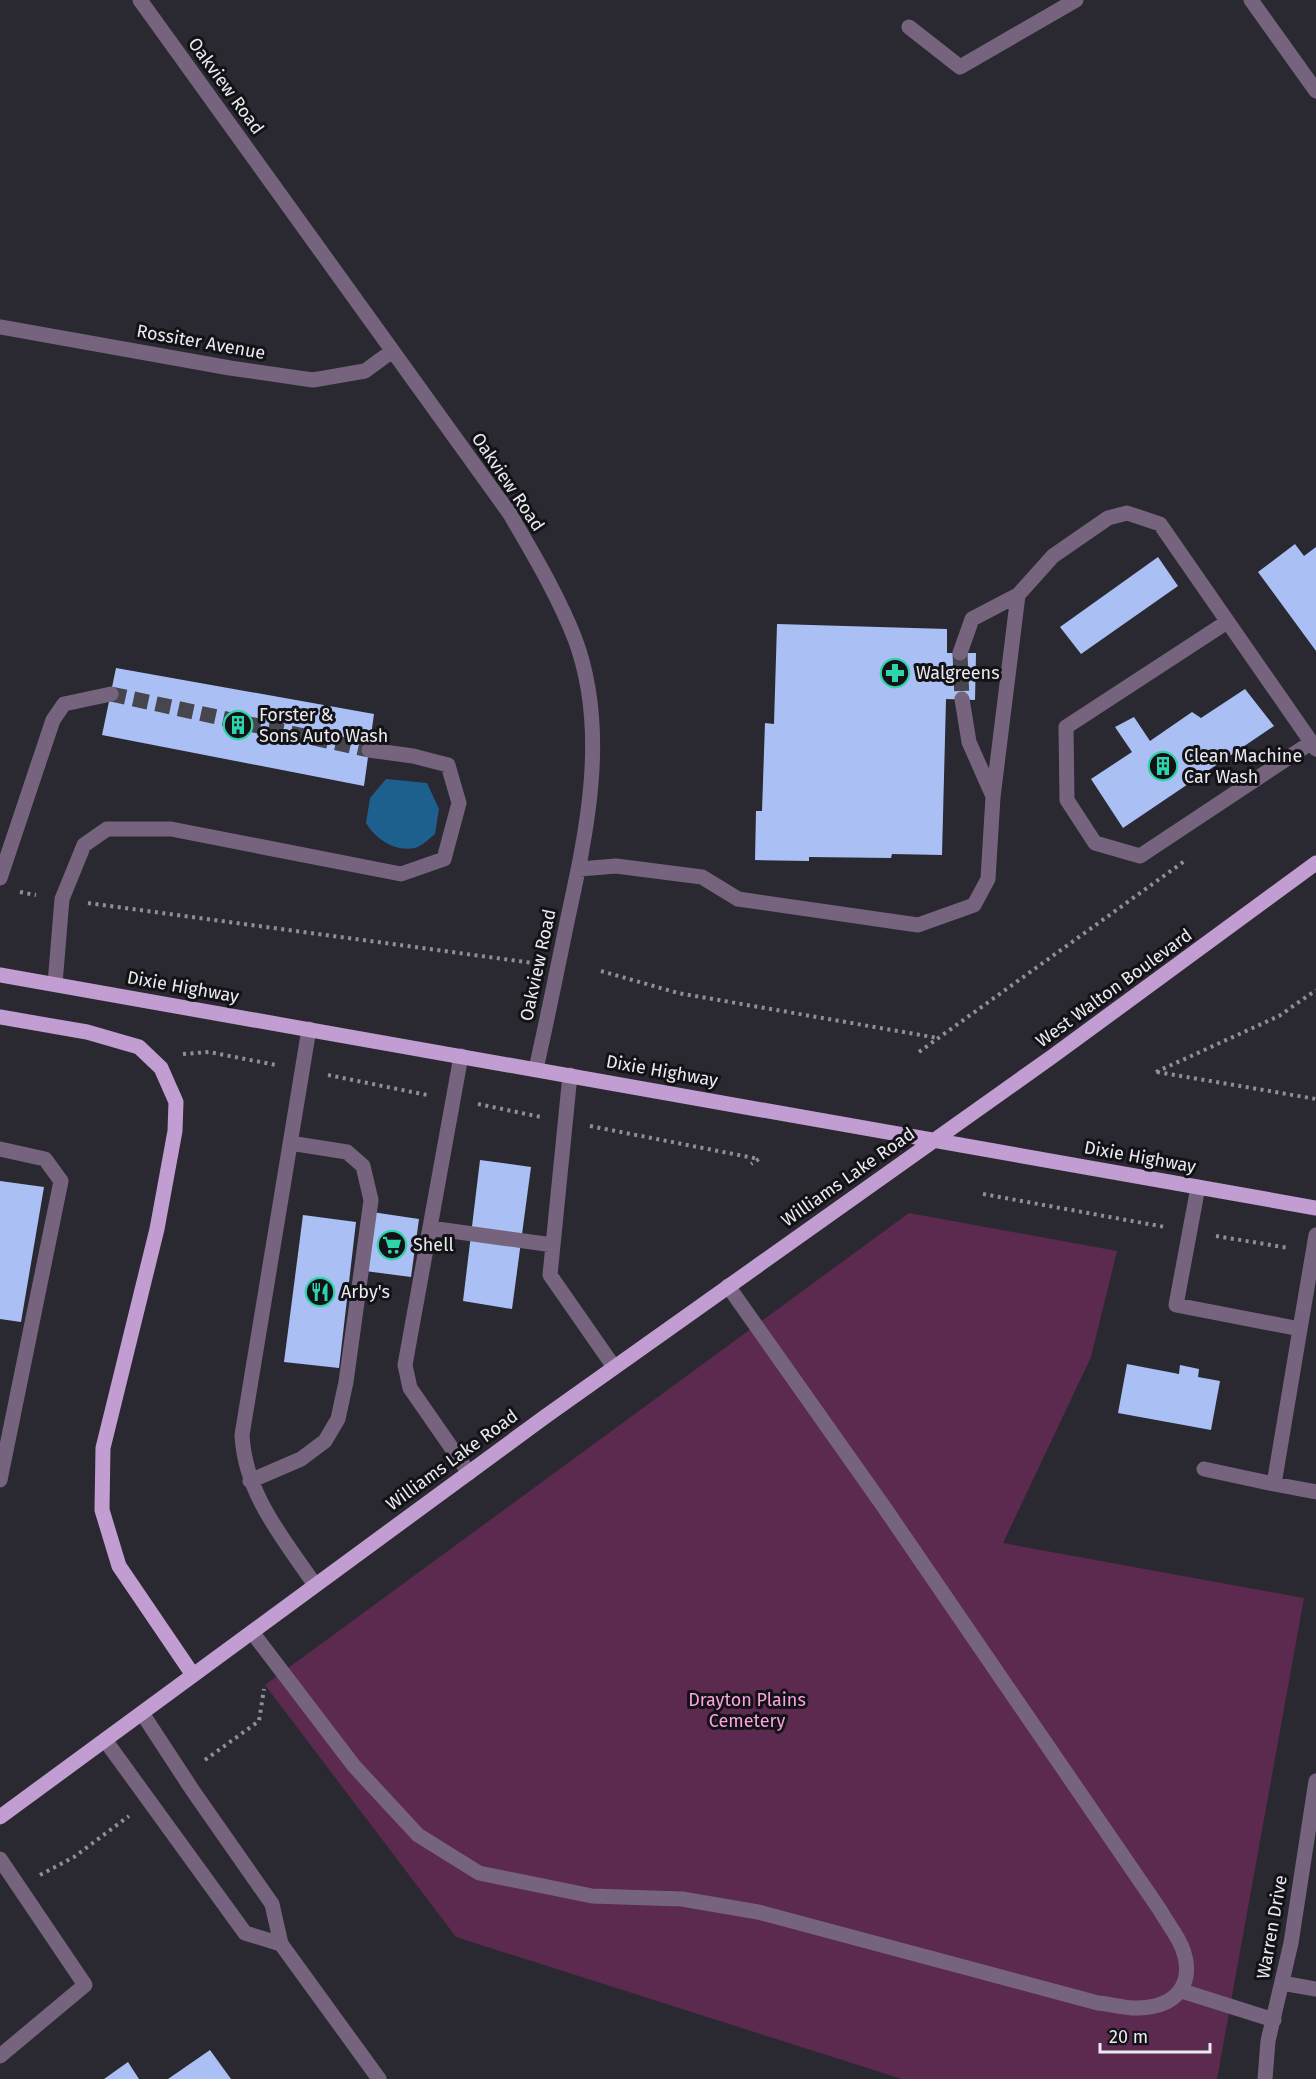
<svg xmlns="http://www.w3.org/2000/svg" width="1316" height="2079" font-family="'Fira Sans',sans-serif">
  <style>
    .green { fill: #5c2a4e }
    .water { fill: #1d608d }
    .building { fill: #aac0f4 }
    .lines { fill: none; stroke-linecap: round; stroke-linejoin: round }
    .minor-tunnel { stroke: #47464e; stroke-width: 15; stroke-dasharray: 15 8; stroke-linecap: butt }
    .path { stroke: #908f96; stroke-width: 4; stroke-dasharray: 3 4.5; stroke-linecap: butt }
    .minor { stroke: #76647e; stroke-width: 15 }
    .major { stroke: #c19dd2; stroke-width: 15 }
    .labels { text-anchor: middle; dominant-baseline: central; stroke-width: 6; stroke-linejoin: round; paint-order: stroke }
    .street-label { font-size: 18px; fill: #ebeaf0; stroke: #131216 }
    .poi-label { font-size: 18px; fill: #ebeaf0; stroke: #131216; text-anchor: start }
    .park-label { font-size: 18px; fill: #fba3e0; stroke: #131216 }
  </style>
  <rect width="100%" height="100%" fill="#2a2931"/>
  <path class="green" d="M909,1213L1117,1251L1091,1357L1003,1543L1304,1598L1217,2079H902L456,1937L265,1685Z"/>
  <path class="water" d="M386,779L427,783L439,809L435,834C430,838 422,846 415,848C394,852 376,839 366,823L370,798Z"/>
  <path class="building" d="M1295,544L1304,556L1316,547V651L1258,572Z
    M1158,557L1178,586L1081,654L1060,627Z
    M777,624L947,629V653H976L975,700L946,699L942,855L892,854L891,858L809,857V861L755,860L756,811H762L765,723L774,724Z
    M116,668L374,714L364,786L102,735Z
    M1245,689L1274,726L1123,828L1091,779L1132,752L1115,727L1134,717L1150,741L1192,712L1201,718Z
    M480,1160L531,1167L512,1309L463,1301Z
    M0,1181L44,1187L21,1322L0,1319Z
    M372,1212L419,1219L411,1277L365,1271Z
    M303,1215L356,1222L339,1368L284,1362Z
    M1127,1364L1179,1374L1180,1365L1199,1369L1198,1377L1220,1381L1211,1430L1118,1413Z
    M210,2050L231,2079H168Z
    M128,2062L139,2079H104Z"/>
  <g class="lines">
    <path class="minor-tunnel" d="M960,653L962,699
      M111,694L369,750"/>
    <path class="path" d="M20,892L36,895
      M88,903L533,963
      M601,971L678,993L938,1038
      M919,1052L1186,860
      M183,1054L209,1052L276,1065
      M1156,1072L1279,1016L1316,990
      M1157,1072L1316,1099
      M328,1075L427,1095
      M478,1104L541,1117
      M590,1126L759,1159L751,1164
      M983,1194L1165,1227
      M1216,1236L1289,1248
      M205,1760L259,1721L264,1689
      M40,1875L74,1857L129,1816"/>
    <path class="minor" d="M140,0L510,514C533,554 558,595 575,639C609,730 587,831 567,922C557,971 547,1020 536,1069
      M1251,0L1316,91
      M909,27L960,67L1076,0
      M0,327L230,368L313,380L365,371L391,352
      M1227,622L1066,727L1067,800L1095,843L1140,856L1312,742
      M960,653L972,619L1018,595
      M962,699L969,742L992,794
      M579,869L616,866L702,877L738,899L918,925L974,905L988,879L993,797L1018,595L1053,556L1108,518L1127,513L1160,524L1316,749
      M0,878L53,720L64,704L111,694
      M55,984L62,899L84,845L107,829H171L401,874L444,859L459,803L448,765L413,756L369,750
      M309,1029L242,1435C245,1494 283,1538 315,1585
      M461,1056L405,1365L410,1388L469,1473
      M570,1075L550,1275L614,1367
      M0,1149L45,1159L61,1181L0,1480
      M1198,1187L1176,1305L1300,1329L1274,1484L1316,1492
      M430,1228L553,1245
      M1300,1329L1316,1235
      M1204,1469L1274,1484
      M250,1481L301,1459L325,1441L338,1419L346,1382L371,1200L363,1166L347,1152L290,1143
      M252,1632L354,1766L418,1835L479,1873L592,1896L682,1899L758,1912L1098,2003C1111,2004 1126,2009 1139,2008C1175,2007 1195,1985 1183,1950C1179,1937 1167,1923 1160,1910L884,1507L728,1286
      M142,1713L193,1791L272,1904L281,1944L379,2079
      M105,1740L245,1933L281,1944
      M0,1859L85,1985L0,2056
      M1282,1983L1316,1989
      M1182,1991L1274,2020
      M1265,2079L1268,2041L1291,1943L1316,1781"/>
    <path class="major" d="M0,975L1316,1208
      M0,1017L87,1032L139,1047L161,1068L176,1102L175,1131L157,1229L103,1448L102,1510L119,1566L193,1675
      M0,1817L546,1416L1053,1056L1316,863"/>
  </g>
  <defs>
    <g id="pharmacy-ring" transform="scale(1.5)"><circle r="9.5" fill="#131216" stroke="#2ed4aa" stroke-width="1.5"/><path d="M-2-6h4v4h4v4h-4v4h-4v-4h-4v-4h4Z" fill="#2ed4aa"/></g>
    <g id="building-ring" transform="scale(1.5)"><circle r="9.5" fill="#131216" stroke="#2ed4aa" stroke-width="1.5"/><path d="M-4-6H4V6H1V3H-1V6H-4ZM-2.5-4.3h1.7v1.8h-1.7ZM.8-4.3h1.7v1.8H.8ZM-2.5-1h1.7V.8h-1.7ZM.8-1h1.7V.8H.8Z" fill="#2ed4aa"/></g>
    <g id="supermarket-ring" transform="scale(1.5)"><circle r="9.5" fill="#131216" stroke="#2ed4aa" stroke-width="1.5"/><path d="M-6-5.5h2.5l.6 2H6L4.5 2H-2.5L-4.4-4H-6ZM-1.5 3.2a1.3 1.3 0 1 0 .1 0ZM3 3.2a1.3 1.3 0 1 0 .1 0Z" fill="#2ed4aa"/></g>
    <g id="restaurant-ring" transform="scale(1.5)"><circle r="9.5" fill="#131216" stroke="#2ed4aa" stroke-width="1.5"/><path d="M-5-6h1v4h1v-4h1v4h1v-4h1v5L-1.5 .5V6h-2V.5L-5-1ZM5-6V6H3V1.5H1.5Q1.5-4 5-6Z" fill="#2ed4aa"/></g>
  </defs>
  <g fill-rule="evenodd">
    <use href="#pharmacy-ring" x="895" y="673"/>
    <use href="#building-ring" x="238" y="725"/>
    <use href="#building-ring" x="1163" y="766"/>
    <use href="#supermarket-ring" x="392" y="1245"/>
    <use href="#restaurant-ring" x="320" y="1292"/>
  </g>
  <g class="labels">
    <g class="street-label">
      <text transform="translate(226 86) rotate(54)">Oakview Road</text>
      <text transform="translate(201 342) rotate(10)">Rossiter Avenue</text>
      <text transform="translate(508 482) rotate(56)">Oakview Road</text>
      <text transform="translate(538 965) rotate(-78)">Oakview Road</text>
      <text transform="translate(183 987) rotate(10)">Dixie Highway</text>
      <text transform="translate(1114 988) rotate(-36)">West Walton Boulevard</text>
      <text transform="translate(662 1071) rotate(10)">Dixie Highway</text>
      <text transform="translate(1140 1157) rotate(10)">Dixie Highway</text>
      <text transform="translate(848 1177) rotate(-35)">Williams Lake Road</text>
      <text transform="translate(452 1460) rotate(-36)">Williams Lake Road</text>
      <text transform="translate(1272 1927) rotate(-80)">Warren Drive</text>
    </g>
    <g class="poi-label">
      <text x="916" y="673">Walgreens</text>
      <text x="259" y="715">Forster &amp;<tspan x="259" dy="21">Sons Auto Wash</tspan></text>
      <text x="1184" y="756">Clean Machine<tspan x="1184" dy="21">Car Wash</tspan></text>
      <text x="413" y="1245">Shell</text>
      <text x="341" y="1292">Arby's</text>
    </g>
    <g class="park-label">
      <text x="747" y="1700">Drayton Plains<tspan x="747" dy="21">Cemetery</tspan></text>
    </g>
  </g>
  <path d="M1100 2043v9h110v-9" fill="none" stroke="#ebeaf0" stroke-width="3"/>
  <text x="1109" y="2043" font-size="18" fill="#ebeaf0" stroke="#131216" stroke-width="4.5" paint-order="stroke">20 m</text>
</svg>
